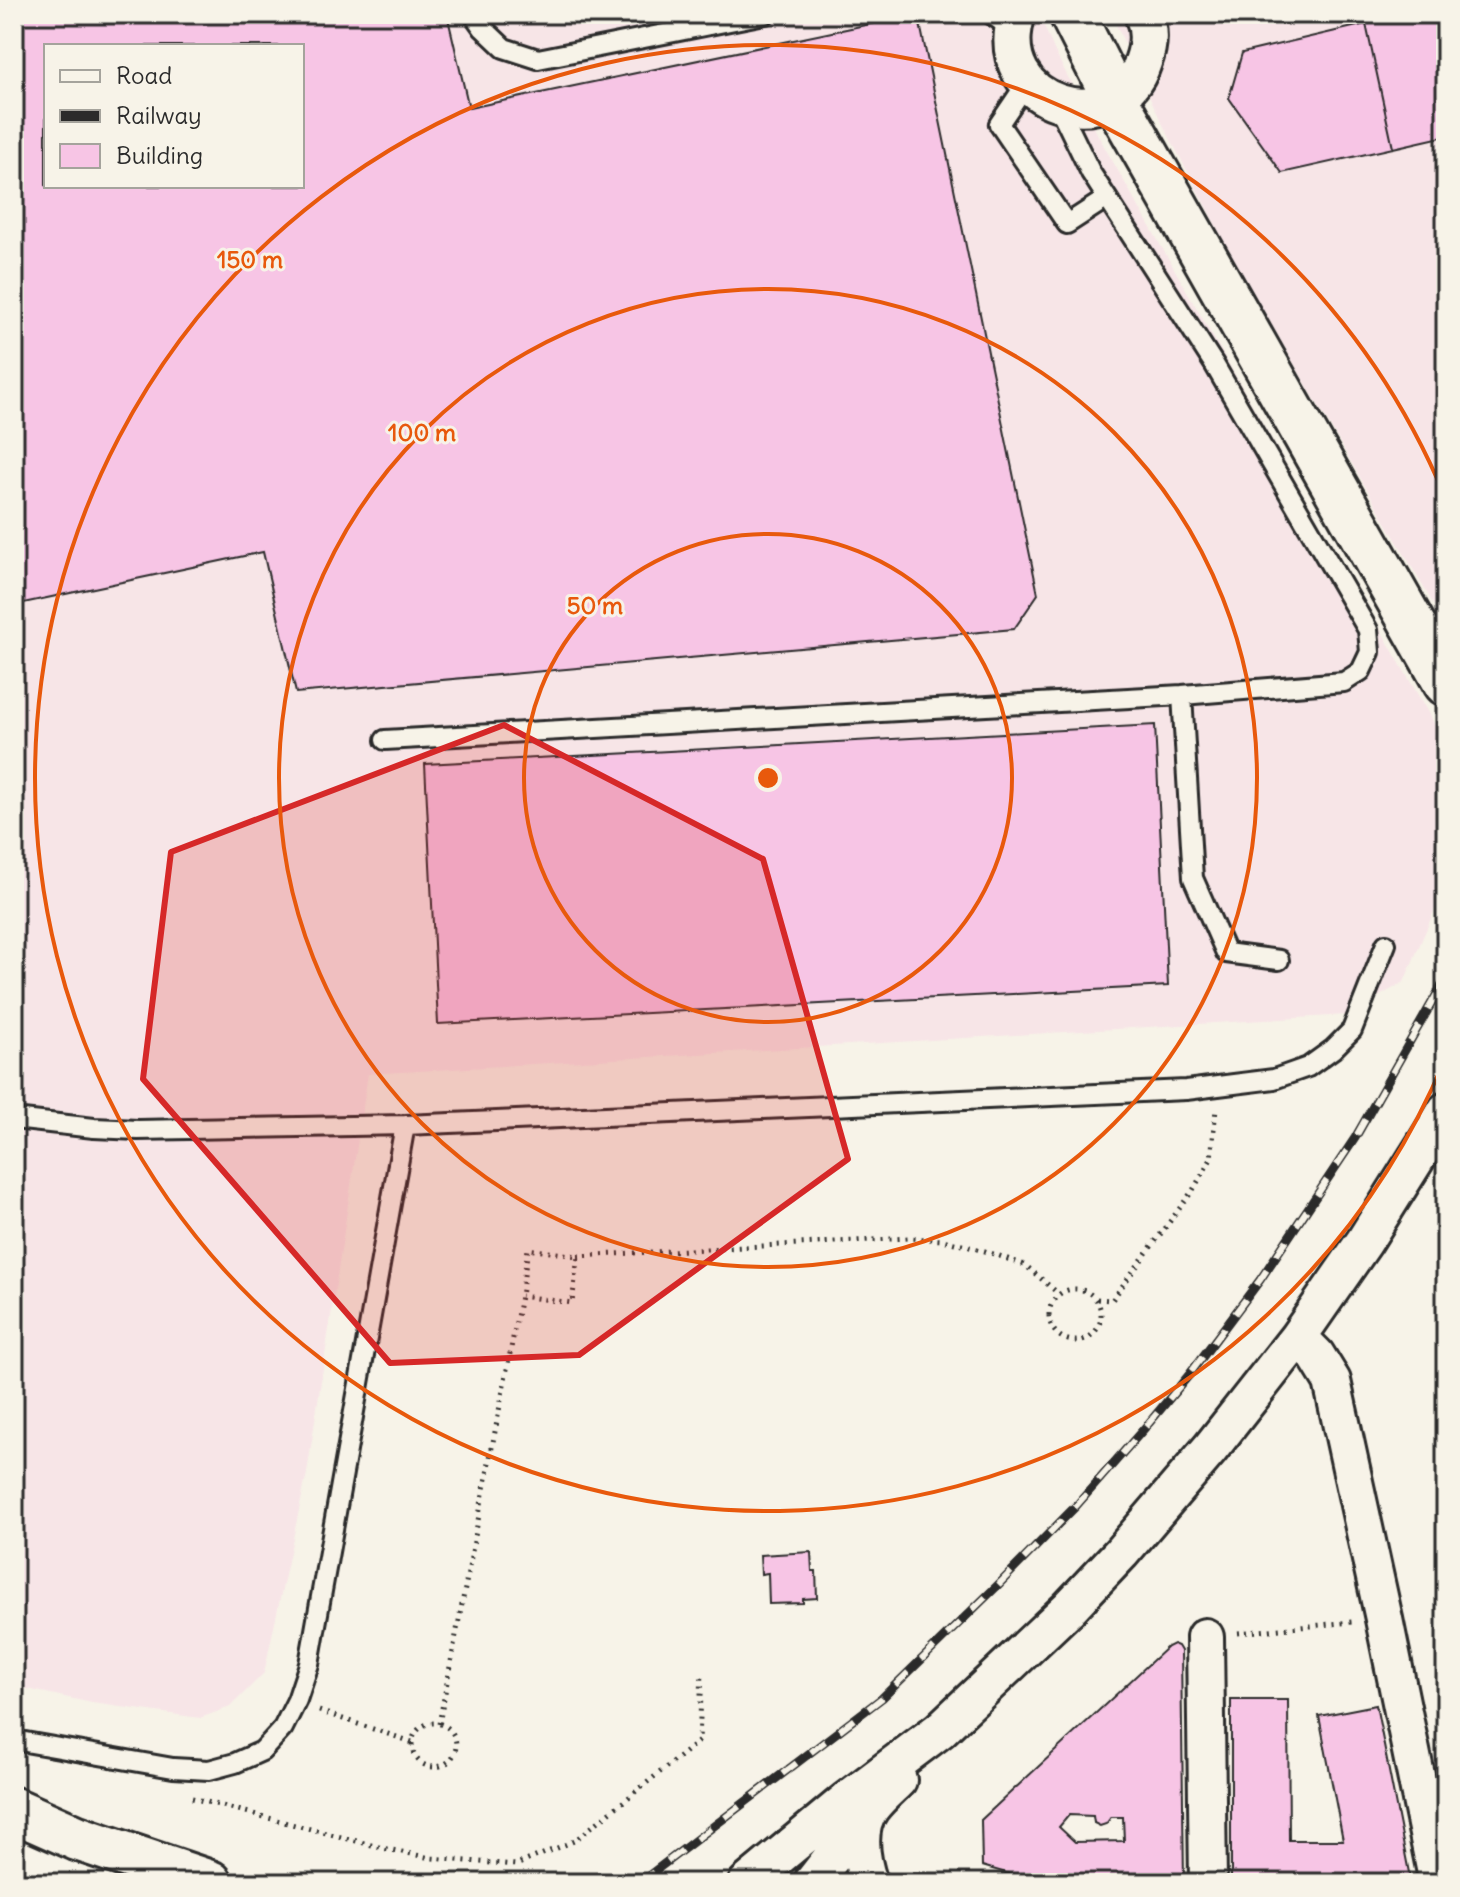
<svg xmlns="http://www.w3.org/2000/svg" width="1460" height="1897" font-family="Delius,sans-serif">
  <style>
    .built { fill: #f7e5e7; fill-rule: evenodd }
    .building { fill: #f7c5e5; stroke: #2b2b2b; stroke-width: 2; fill-rule: evenodd }
    .lines { fill: none; stroke-linecap: round; stroke-linejoin: round }
    .lane-casing { stroke: #2b2b2b; stroke-width: 24 }
    .street-casing { stroke: #2b2b2b; stroke-width: 42 }
    .secondary-casing { stroke: #2b2b2b; stroke-width: 50 }
    .path { stroke: #2b2b2b; stroke-width: 5; stroke-dasharray: 2 6; stroke-linecap: butt }
    .lane { stroke: #f7f3e8; stroke-width: 18 }
    .street { stroke: #f7f3e8; stroke-width: 36 }
    .secondary { stroke: #f7f3e8; stroke-width: 44 }
    .rail-casing { stroke: #2b2b2b; stroke-width: 9 }
    .rail { stroke: #f7f3e8; stroke-width: 6; stroke-dasharray: 18; stroke-linecap: butt }
    .marked { fill: #d62828; fill-opacity: 0.2; stroke: #d62828; stroke-width: 6; stroke-linejoin: round }
    .ring { fill: none; stroke: #e8590c; stroke-width: 4 }
    .centre { fill: #e8590c; stroke: #f7f3e8; stroke-width: 4 }
    .ring-label { font-size: 24px; text-anchor: middle; font-weight: bold; fill: #e8590c; stroke: #f7f3e8; stroke-width: 6; stroke-linejoin: round; paint-order: stroke }
  </style>
  <rect width="100%" height="100%" fill="#f7f3e8"/>
  <filter id="ink" filterUnits="userSpaceOnUse"><feTurbulence type="fractalNoise" baseFrequency=".0125" numOctaves="2"/><feDisplacementMap in="SourceGraphic" scale="16" xChannelSelector="R" yChannelSelector="G"/><feConvolveMatrix kernelMatrix="1 2 1 2 8 2 1 2 1" color-interpolation-filters="sRGB"/></filter>
  <g filter="url(#ink)">
    <path class="built" d="M14,14H1039L1055,52L1100,139L1446,744V883L1404,982L1347,1015L368,1074L307,1473L264,1673L230,1707L200,1718L92,1703L14,1686ZM46,46H302V186H46Z
      M1111,14H1446V626L1230,253L1161,121Z"/>
    <path class="building" d="M14,14H447L469,108L918,14L1038,594L1014,629L296,693L263,552L14,605ZM46,46H302V186H46Z
      M1414,14H1446V136L1393,148L1366,24Z
      M1366,24L1393,148L1282,173L1229,98L1242,53Z
      M1155,725L1168,986L438,1024L425,764Z
      M811,1552L812,1571H816L817,1598L803,1599V1603L769,1604L768,1573L761,1574L760,1555Z
      M1173,1644L1178,1646L1181,1651L1184,1883H1026L1013,1875L982,1866L981,1820L1167,1647ZM1069,1815L1093,1816L1094,1823L1100,1826L1106,1824L1111,1817H1123L1124,1841L1075,1842L1059,1827Z
      M1231,1700H1288L1289,1840H1343L1319,1716L1376,1705L1411,1883H1231Z"/>
    <g class="lines">
      <g class="lane-casing">
        <path id="lane" d="M473,14L483,28L504,48L538,59L765,14
          M991,14L1012,29
          M1028,81L999,124L1067,224L1107,198
          M1182,695L1193,878L1226,953L1279,960
          M385,740L1182,695L1344,682L1361,671L1370,652L1368,630L1214,364L1091,173L1057,103
          M14,1119L94,1128L138,1130L405,1125L1186,1090L1274,1079L1308,1067L1333,1049L1352,1030L1386,944
          M14,1740L173,1768L209,1770L235,1763L262,1751L283,1728L297,1700L309,1664L405,1125"/>
      </g>
      <g class="street-casing">
        <path id="street" d="M1017,14C987,107 1117,142 1143,62C1149,46 1150,30 1143,14
          M1298,1337L1316,1355L1332,1381L1384,1619L1438,1883
          M1205,1637L1208,1883
          M747,1883L847,1800L940,1730L1069,1608L1121,1553L1210,1449L1298,1337L1364,1242L1446,1111
          M812,1883L865,1815
          M869,1883C861,1859 855,1830 871,1808C878,1798 889,1789 898,1780"/>
      </g>
      <g class="secondary-casing">
        <path id="secondary" d="M1072,14L1114,97L1446,683
          M14,1810L77,1838L210,1883"/>
      </g>
      <path class="path" d="M1441,718L1446,728
        M578,1256L909,1238L943,1240L985,1251L1025,1265L1059,1294
        M1049 1315a26 26 0 1 1 52 0a26 26 0 1 1-52 0Z
        M1097,1299L1112,1300L1193,1190L1211,1159L1216,1109
        M1238,1633L1352,1622
        M319,1711L412,1742
        M412 1745a22 22 0 1 1 44 0a22 22 0 1 1-44 0Z
        M439,1724L521,1296L528,1249L578,1256L572,1303L521,1296
        M192,1798L387,1849L431,1858L516,1865L574,1841L699,1741L702,1672"/>
      <use href="#lane" class="lane"/>
      <use href="#street" class="street"/>
      <use href="#secondary" class="secondary"/>
      <g class="rail-casing">
        <path id="rail" d="M639,1883L882,1698L998,1585L1076,1506L1149,1423L1189,1375L1260,1280L1355,1138L1446,978"/>
      </g>
      <use href="#rail" class="rail"/>
    </g>
  </g>
  <path class="marked" d="M504,725L763,859L848,1159L579,1355L390,1363L143,1079L171,852Z"/>
  <g class="ring">
    <circle cx="768" cy="778" r="244"/>
    <circle cx="768" cy="778" r="489"/>
    <path d="M1445 1059A733 733 0 1 1 1445 497"/>
  </g>
  <circle cx="768" cy="778" r="12" class="centre"/>
  <g class="ring-label">
    <text x="250" y="268">150 m</text>
    <text x="422" y="441">100 m</text>
    <text x="595" y="614">50 m</text>
  </g>
  <rect width="1460" height="1897" fill="none" stroke="#f7f3e8" stroke-width="48"/>
  <rect x="24" y="24" width="1412" height="1849" fill="none" stroke="#2b2b2b" stroke-width="3" filter="url(#ink)"/>
  <rect x="44" y="44" width="260" height="144" fill="#f7f3e8" stroke="#a5a39c" stroke-width="2"/>
  <rect x="60" y="70" width="40" height="12" fill="#f7f3e8" stroke="#a5a39c" stroke-width="2"/>
  <text x="116" y="84" font-size="24" fill="#2b2b2b">Road</text>
  <rect x="60" y="110" width="40" height="12" fill="#2b2b2b" stroke="#a5a39c" stroke-width="2"/>
  <text x="116" y="124" font-size="24" fill="#2b2b2b">Railway</text>
  <rect x="60" y="144" width="40" height="24" fill="#f7c5e5" stroke="#a5a39c" stroke-width="2"/>
  <text x="116" y="164" font-size="24" fill="#2b2b2b">Building</text>
</svg>
